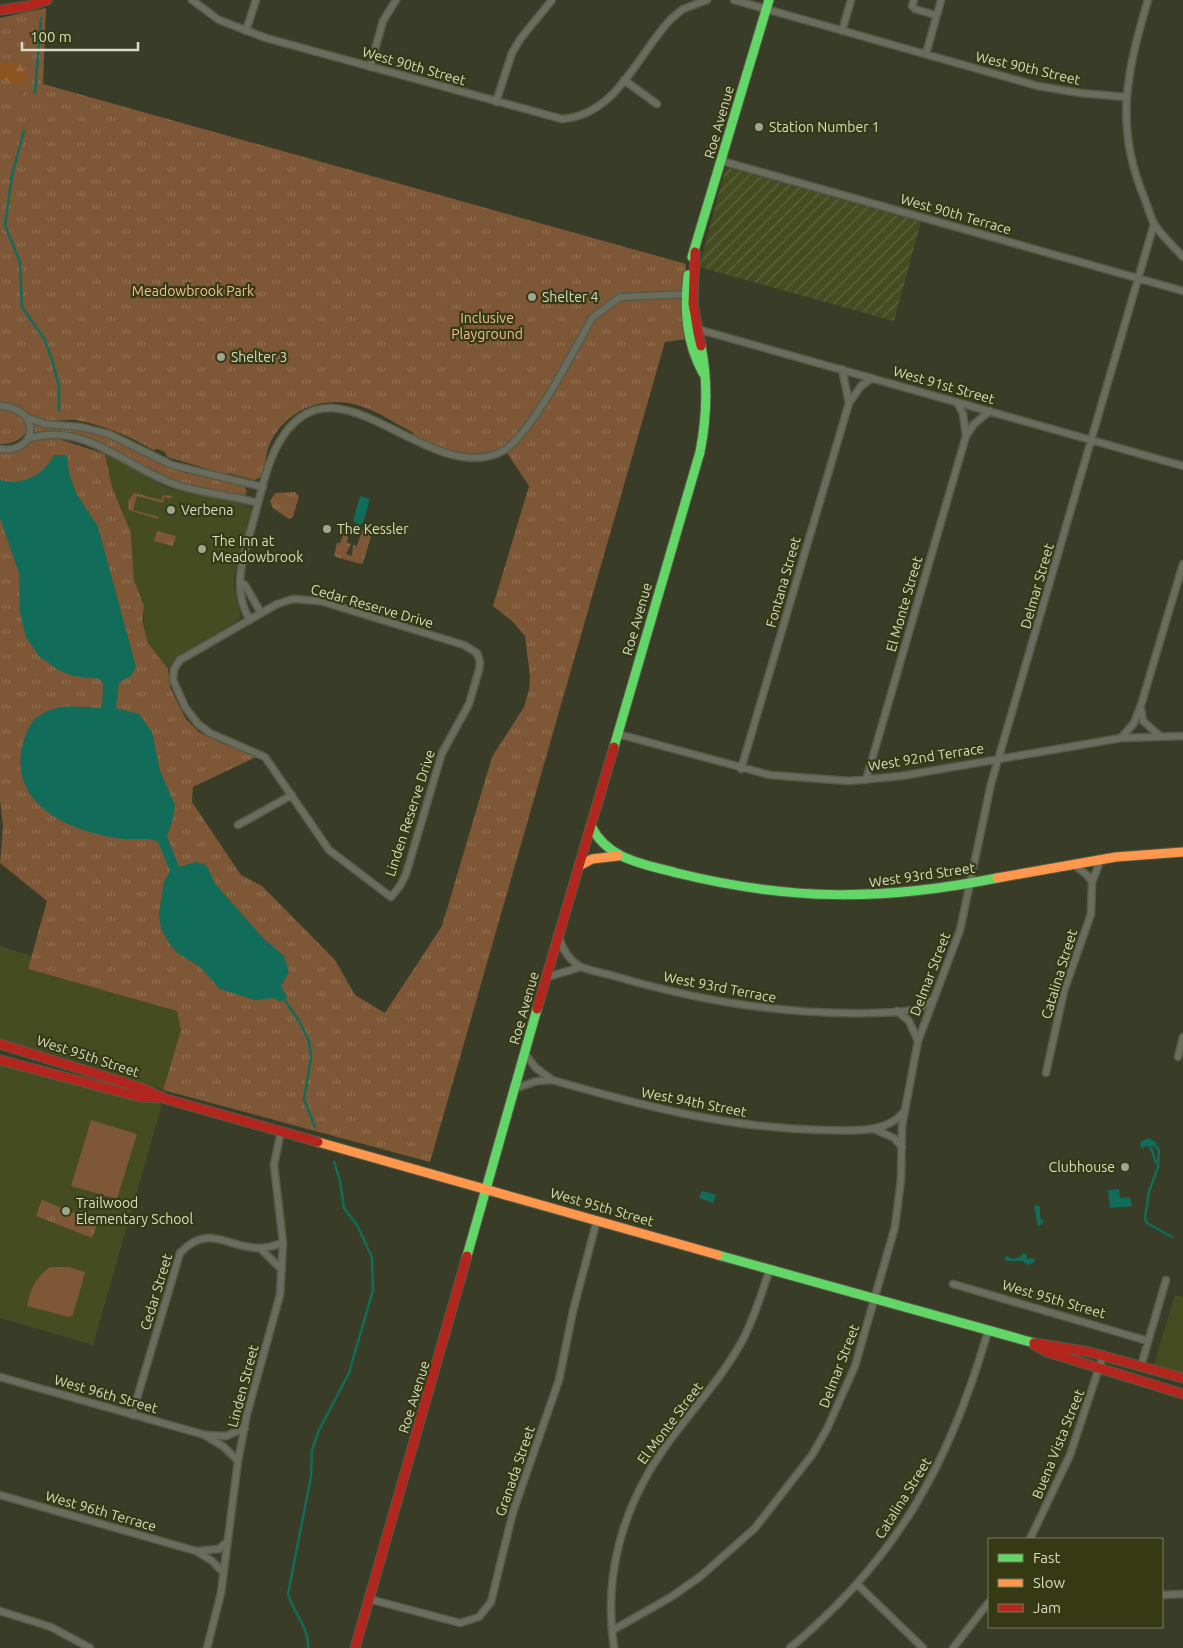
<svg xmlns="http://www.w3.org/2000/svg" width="1183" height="1648" font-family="Ubuntu,sans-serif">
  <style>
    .built { fill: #454c21 }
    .industrial { fill: url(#industrial-furrows) }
    .grass { fill: url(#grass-tufts) }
    .forest { fill: url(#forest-firs) }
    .garden { fill: #7e5736 }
    .water { fill: #116c5a }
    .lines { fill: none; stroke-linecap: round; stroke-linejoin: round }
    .stream { stroke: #116c5a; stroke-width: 2.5 }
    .street-casing { stroke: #575a48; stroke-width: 9 }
    .fast-casing { stroke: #575a48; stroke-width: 11 }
    .slow-casing { stroke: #575a48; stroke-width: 11 }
    .jam-casing { stroke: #575a48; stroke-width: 11 }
    .street { stroke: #6a6d5d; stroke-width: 6 }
    .fast { stroke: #63d668; stroke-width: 9 }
    .slow { stroke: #ff974d; stroke-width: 9 }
    .jam { stroke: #b3261e; stroke-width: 9 }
    .poi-dot { fill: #a0a58f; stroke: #353a14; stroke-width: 2 }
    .labels { text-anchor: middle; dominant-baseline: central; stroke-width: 4.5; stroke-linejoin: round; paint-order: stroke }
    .street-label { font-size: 14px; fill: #d8ddc7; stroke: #353a14 }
    .poi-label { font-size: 14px; fill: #d8ddc7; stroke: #353a14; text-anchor: start }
    .park-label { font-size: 14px; fill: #f7be96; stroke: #353a14 }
  </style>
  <defs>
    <pattern id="industrial-furrows" width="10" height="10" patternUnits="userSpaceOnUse" patternTransform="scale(1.25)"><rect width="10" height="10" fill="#454c21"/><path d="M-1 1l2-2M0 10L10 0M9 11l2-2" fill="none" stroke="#5f6540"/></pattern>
    <pattern id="grass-tufts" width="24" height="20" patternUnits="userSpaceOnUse" patternTransform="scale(1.25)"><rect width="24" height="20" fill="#7e5736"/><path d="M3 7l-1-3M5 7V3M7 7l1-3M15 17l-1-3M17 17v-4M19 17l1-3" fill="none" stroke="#906f52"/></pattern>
    <pattern id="forest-firs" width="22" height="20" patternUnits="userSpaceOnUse" patternTransform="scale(1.25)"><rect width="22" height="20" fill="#8b5320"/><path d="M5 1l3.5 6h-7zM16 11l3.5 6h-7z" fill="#9b6b3f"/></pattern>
  </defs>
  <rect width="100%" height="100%" fill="#393d27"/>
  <path class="built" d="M105,454L166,487L192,494L240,501L249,506L251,511L234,575V587L241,617L237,621L175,658L168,669L148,643L142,620L144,606L134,580L131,533L112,487Z
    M0,946L31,956L28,969L177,1011L181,1030L163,1090L87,1064L0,1039Z
    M0,1062L106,1093L162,1104L93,1345L0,1318Z
    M1175,1295L1183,1297V1373L1154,1364Z"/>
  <path class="industrial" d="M729,168L921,222L894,321L699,267L725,171Z"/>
  <path class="grass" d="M46,8L43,84L686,264L683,284L687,339L665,342L430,1162L163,1090L181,1030L177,1011L28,969L47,901L0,863L3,827L0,800V452L14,451L38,439L59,437L62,440L105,454L112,487L131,533L134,580L144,606L142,620L148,643L168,669L170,687L180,708L186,719L199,732L217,741L256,757L193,787L192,802L241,875L262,886L335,960L355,995L385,1013L442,926L492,757L524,707L529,690L530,677L525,636L512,621L493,606L529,486L503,447C495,451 486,454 477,455C463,455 418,445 412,432C394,423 376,410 357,405C322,395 286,410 270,443C265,455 266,465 262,476L255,480L231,474L210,472L208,469L167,457L165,452L157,449L153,450C128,435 103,425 75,420C66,419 50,422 45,421C28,417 19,401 0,402V18Z
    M0,410L12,411L26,421L27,431C21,441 11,444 0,444Z
    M34,425L79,430L112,438L156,461L186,473L244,486L247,492L245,495L240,496C217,489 192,488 169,479C124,461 86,424 34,432Z
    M295,492L299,496L293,517L289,519L273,508L270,501L275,493Z
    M134,493L161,500L163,495L172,496L171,499L164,497L163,503L137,496L133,510L159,517L158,519L129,510L128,501Z
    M362,530L372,533L363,563L361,564L336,557L334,555L337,543H340L343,535L348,536L347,543L351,544L346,554L352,556L353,545L357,546Z
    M157,531L176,536L173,546L154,541Z
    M42,1200L98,1222L92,1238L36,1216Z"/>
  <path class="forest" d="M0,61L7,64H21L27,74L28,84H20L0,79Z"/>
  <path class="garden" d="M6,87L13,89L9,103L2,102Z
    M16,89L23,91L19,106L12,104Z
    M10,110L17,112L13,127L6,125Z
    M91,1120L137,1134L117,1199L71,1186Z
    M50,1267H69L85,1272L73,1315L69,1317L27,1306C31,1288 35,1278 50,1267Z"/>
  <path class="water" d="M54,455H67L69,473L76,493L98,527L136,667L131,676L119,682L116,708L139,714L152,732L160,771L175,805L173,818L167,836L179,867L196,862L206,865L216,885L263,938L284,956L289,972L281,986L287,997L280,1002L274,998L255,1000L220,989L199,966L177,953L169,943L161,929L159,913L164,882L170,871L158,842C151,837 134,840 124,839C79,834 14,810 21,754C22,745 28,724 35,719C56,702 75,707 100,708L102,706L103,684L100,679L73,676L58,670L39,656L26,637L20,613L19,573L0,518V480C23,486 44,475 54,455Z
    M360,496L370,499L363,523L359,526L353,521Z
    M1149,1138L1157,1143L1156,1147L1150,1146L1154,1150L1152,1154L1148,1146L1141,1148L1140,1142Z
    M1119,1189L1120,1198L1130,1197L1132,1206L1110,1208L1108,1190Z
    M702,1191L716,1195L713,1203L699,1198Z
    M1037,1205L1040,1207V1217L1044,1222L1038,1227L1034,1206Z
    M1023,1253L1027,1255V1259L1034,1258L1035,1262L1028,1265L1022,1261H1007L1004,1258L1007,1256L1013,1259L1021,1256Z"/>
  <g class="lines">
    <path class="stream" d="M35,93L41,18
      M24,131L12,175L5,225L20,262L22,307L45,340L53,363L59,386V410
      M284,999L299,1021L309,1041L311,1058L304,1099L315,1127
      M1156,1147L1159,1150L1158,1167L1149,1192L1145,1218L1147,1223L1172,1237
      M1153,1153L1155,1161L1158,1163
      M308,1648C310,1629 293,1612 288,1594L311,1477L312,1450L319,1430L349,1373L373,1290L372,1257L357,1225L344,1208L340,1181L334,1162"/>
    <g class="street-casing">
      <path id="street" d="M192,0L219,20L266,38L562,119C617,115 637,55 671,19L683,9L707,0
        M734,0L1038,86L1080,93L1126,97
        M914,0L912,6L915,9L935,15
        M1148,0C1127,71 1114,126 1144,197C1148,206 1150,218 1155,225C1163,237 1174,247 1183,257
        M246,31L256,0
        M842,31L851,0
        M926,54L941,0
        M370,67L383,21L396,0
        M624,80L657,104
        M496,102L512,53L521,38L552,0
        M722,161L1183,291
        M697,329L1183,466
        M842,369L849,403
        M957,402L963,414L966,436
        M0,406C42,408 39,454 0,449
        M29,418L45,424L81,427L109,434L172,465L263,487
        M28,439C81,421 123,464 169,482C198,494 229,494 258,503
        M241,583L245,585L261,613
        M293,599L320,601L464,645L477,653L480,662L479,670L469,704L442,753L406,874L400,886L391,897L329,850L265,757L210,733L198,724L185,707L173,680L174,669L180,660L277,604Z
        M250,620C232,592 242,559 251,529C259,503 264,471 277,446C332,343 422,485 499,453C528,442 575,348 592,318L620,297L690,294
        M1141,709L1143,721L1160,736
        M618,734L770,775L849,781L901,776L1121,738L1183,736
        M1121,738L1134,723L1141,705L1183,564
        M741,769L849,403L861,386L872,378
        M866,780L966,436L974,424L990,411
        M238,825L292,795
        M1073,864L1087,875L1092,882
        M559,937C562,949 570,961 581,967C591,971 604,973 614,976C699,1001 782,1015 870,1013C890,1012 917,1014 932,1000
        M547,977L581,967
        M897,1011L909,1021L918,1041
        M525,1054L536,1068L551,1079
        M1178,1057L1183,1037
        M1046,1073L1064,991L1091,914L1092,882L1101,859
        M516,1088L537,1081L552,1080C643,1106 727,1128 822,1130C849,1130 885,1135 904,1112
        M874,1129L894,1138L902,1147
        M260,1248L282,1270
        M953,1284L1148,1341
        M1141,1366L1166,1280
        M0,1377L205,1435L226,1436L245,1428
        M132,1415L180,1253C208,1222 229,1249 260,1248C268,1248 276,1245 283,1243
        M206,1436L224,1447L238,1461
        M0,1495L196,1551L212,1561L224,1573
        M1030,1539L1070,1455L1103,1356
        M197,1551L219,1549L228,1541
        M857,1584L923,1648
        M1162,1595L1183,1594
        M369,1599L460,1623L479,1617L491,1602L513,1512L559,1380L573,1311L597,1220
        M0,1611L51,1627L90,1648
        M613,1630L671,1597L701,1576L755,1528L812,1455L827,1429L855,1366L895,1227L901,1179L902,1126L918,1041L960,930L991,784L1154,224
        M207,1648L221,1593L238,1461L247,1414L280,1295L283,1243L274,1165L281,1131
        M614,1648C603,1578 622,1508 663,1450C688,1414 719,1382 741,1343C754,1320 761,1294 770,1269
        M790,1648C897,1559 950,1463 988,1331
        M953,1648L989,1602"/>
    </g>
    <g class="fast-casing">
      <path id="fast" d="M692,257L769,0
        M688,275C684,310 686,342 703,373
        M614,747L700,452C707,417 708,381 701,346
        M591,826C608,860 644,864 677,873C790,901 883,901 997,878
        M718,1255L1034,1343
        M467,1256L537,1009"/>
    </g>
    <g class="slow-casing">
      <path id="slow" d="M579,866L592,859L618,856
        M997,878L1116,857L1183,852
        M318,1142L718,1255"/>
    </g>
    <g class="jam-casing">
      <path id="jam" d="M0,10L28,6L47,0
        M695,252L693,304L701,346
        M537,1009L614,747
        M0,1044L142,1088L166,1099L318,1142
        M0,1060L140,1097L160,1098
        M1034,1343L1089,1352L1183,1378
        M1034,1345L1047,1352L1183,1394
        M355,1648L467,1256"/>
    </g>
    <use href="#street" class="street"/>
    <use href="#fast" class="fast"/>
    <use href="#slow" class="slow"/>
    <use href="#jam" class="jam"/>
  </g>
  <g class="poi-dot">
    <circle cx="759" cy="127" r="5"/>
    <circle cx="532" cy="297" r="5"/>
    <circle cx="221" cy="357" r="5"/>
    <circle cx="171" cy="510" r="5"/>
    <circle cx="327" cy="529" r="5"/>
    <circle cx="202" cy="549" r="5"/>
    <circle cx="1125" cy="1167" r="5"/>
    <circle cx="66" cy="1211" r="5"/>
  </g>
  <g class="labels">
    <g class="street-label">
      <text transform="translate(414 66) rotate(16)">West 90th Street</text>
      <text transform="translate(1028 68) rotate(13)">West 90th Street</text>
      <text transform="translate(719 122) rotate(-74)">Roe Avenue</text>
      <text transform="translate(956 214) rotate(16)">West 90th Terrace</text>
      <text transform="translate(944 385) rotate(16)">West 91st Street</text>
      <text transform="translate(783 582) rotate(-74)">Fontana Street</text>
      <text transform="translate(1037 586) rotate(-74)">Delmar Street</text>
      <text transform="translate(904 604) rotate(-74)">El Monte Street</text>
      <text transform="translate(372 606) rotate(16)">Cedar Reserve Drive</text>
      <text transform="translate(637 619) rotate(-74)">Roe Avenue</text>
      <text transform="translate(926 757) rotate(-9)">West 92nd Terrace</text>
      <text transform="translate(410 813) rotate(-72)">Linden Reserve Drive</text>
      <text transform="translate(922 875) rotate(-8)">West 93rd Street</text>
      <text transform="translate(930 974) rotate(-69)">Delmar Street</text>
      <text transform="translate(1059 974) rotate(-73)">Catalina Street</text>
      <text transform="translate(720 987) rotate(11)">West 93rd Terrace</text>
      <text transform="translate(524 1008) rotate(-74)">Roe Avenue</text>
      <text transform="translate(88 1056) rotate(18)">West 95th Street</text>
      <text transform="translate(694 1102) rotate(11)">West 94th Street</text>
      <text transform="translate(602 1207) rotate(16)">West 95th Street</text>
      <text transform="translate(156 1292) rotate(-73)">Cedar Street</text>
      <text transform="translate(1054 1299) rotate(16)">West 95th Street</text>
      <text transform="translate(839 1366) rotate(-69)">Delmar Street</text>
      <text transform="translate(243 1386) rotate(-75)">Linden Street</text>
      <text transform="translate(106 1394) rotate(16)">West 96th Street</text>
      <text transform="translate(414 1397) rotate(-73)">Roe Avenue</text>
      <text transform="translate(670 1423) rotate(-53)">El Monte Street</text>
      <text transform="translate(1058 1444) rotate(-68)">Buena Vista Street</text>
      <text transform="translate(515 1471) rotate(-71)">Granada Street</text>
      <text transform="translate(903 1498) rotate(-58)">Catalina Street</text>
      <text transform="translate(101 1511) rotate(16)">West 96th Terrace</text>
    </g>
    <g class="poi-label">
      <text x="769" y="127">Station Number 1</text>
      <text x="542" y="297">Shelter 4</text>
      <text x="231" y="357">Shelter 3</text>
      <text x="181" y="510">Verbena</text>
      <text x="337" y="529">The Kessler</text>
      <text x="212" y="541">The Inn at<tspan x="212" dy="16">Meadowbrook</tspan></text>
      <text x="1115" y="1167" text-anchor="end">Clubhouse</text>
      <text x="76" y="1203">Trailwood<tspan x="76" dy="16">Elementary School</tspan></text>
    </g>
    <g class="park-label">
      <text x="193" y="291">Meadowbrook Park</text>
      <text x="487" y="318">Inclusive<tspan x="487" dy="16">Playground</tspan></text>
    </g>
  </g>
  <rect x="988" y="1538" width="175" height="90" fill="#353a14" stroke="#767b5c"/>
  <rect x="998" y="1554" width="25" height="8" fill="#63d668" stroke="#767b5c"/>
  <text x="1033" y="1563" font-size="15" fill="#d8ddc7">Fast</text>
  <rect x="998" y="1579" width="25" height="8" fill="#ff974d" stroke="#767b5c"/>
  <text x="1033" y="1588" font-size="15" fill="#d8ddc7">Slow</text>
  <rect x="998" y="1604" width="25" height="8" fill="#b3261e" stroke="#767b5c"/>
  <text x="1033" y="1613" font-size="15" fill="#d8ddc7">Jam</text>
  <path d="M22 42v8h116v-8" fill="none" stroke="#d8ddc7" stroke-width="2.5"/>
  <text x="30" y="42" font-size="15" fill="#d8ddc7" stroke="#353a14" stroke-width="4" paint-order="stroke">100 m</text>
</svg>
